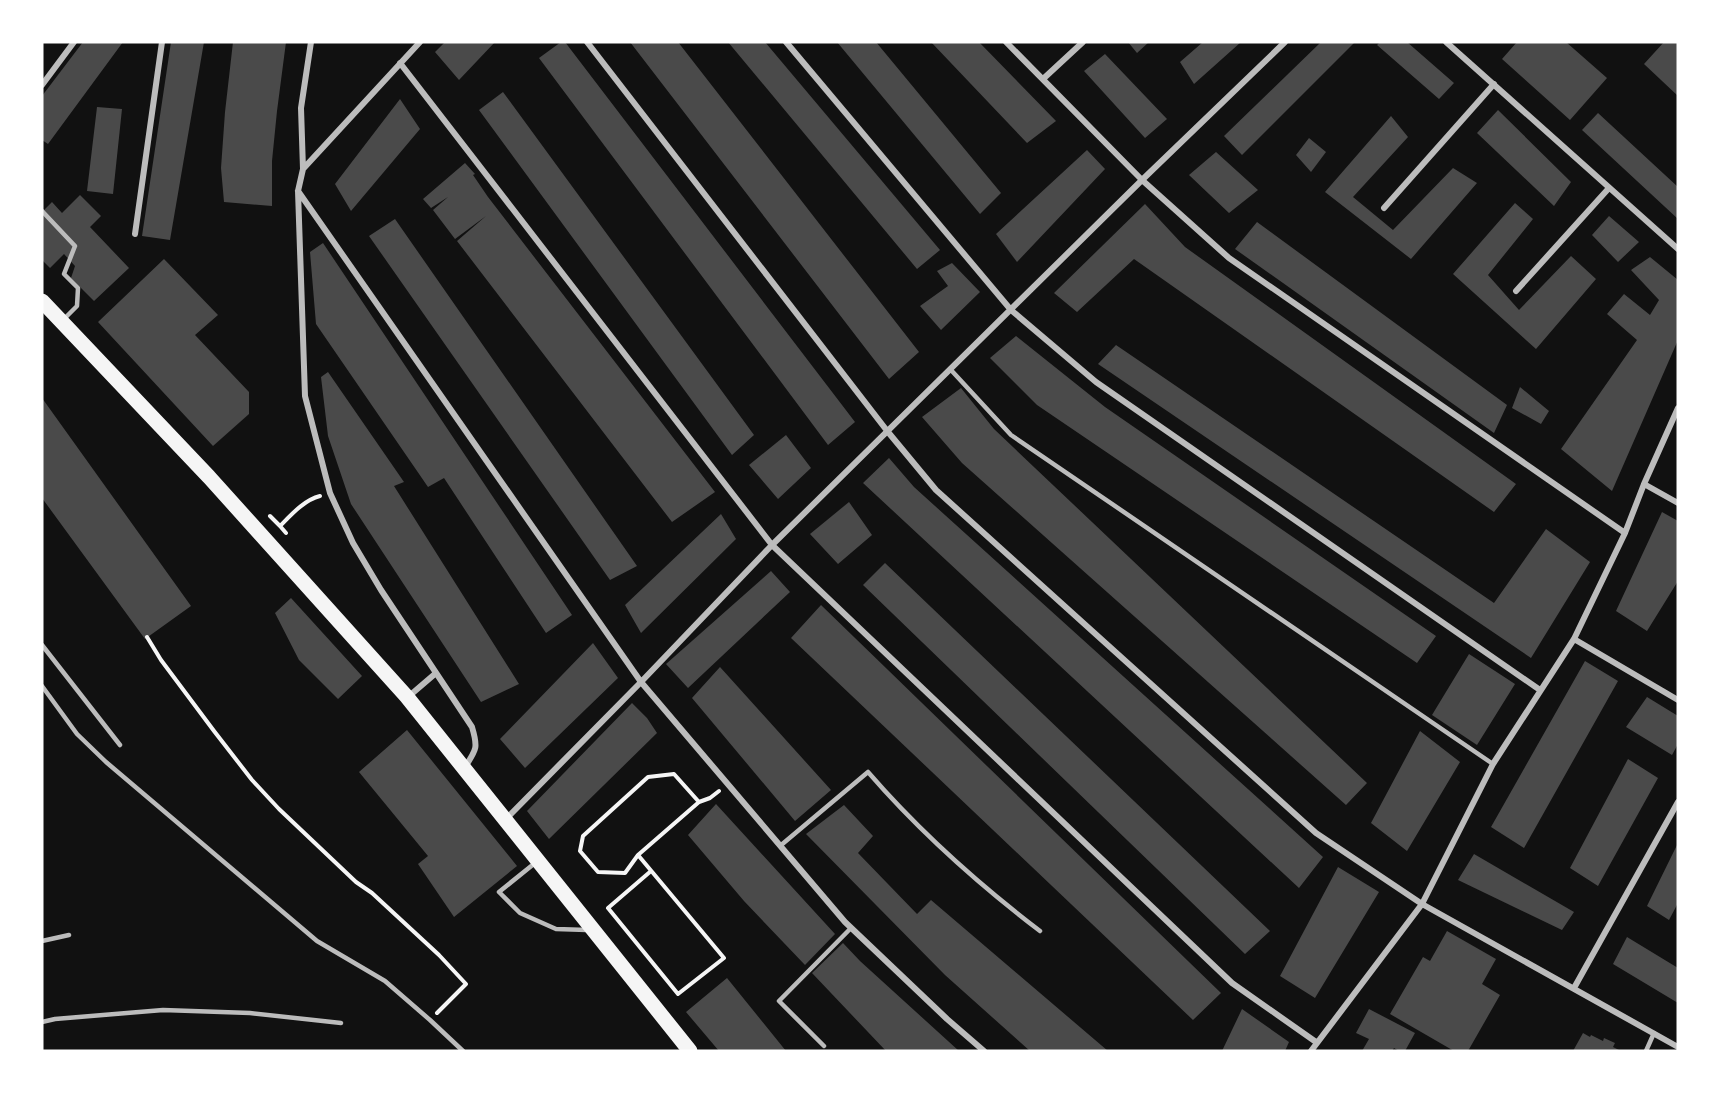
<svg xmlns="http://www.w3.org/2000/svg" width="1720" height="1093" font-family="Arial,sans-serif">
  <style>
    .building { fill: #4a4a4a }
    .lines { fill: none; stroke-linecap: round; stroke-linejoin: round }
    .path { stroke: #f5f5f5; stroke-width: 4 }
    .service { stroke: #bcbcbc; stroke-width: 4.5 }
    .minor { stroke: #bcbcbc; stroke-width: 6 }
    .primary { stroke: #f5f5f5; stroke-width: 15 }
  </style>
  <rect width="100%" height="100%" fill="#111"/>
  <path class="building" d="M83,42H123L48,144L42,140V96Z
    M171,42H204L170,240L142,236Z
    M233,42H286L277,111L272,161V206L224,202L221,168L225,112Z
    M445,42H495L459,80L435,52Z
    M561,42H565L855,422L828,445L539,58Z
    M630,42H678L919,352L889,379Z
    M728,42H765L940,250L917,269Z
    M837,42H876L1001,193L980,214Z
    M931,42H979L1056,121L1027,143Z
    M1128,42H1149L1137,53Z
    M1203,42H1241L1194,84L1180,62Z
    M1321,42H1355L1242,155L1224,136Z
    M1380,42H1407L1454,83L1439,99L1377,45Z
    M1517,42H1566L1607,78L1570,120L1502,59Z
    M1664,42H1678V96L1644,64Z
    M1105,54L1167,119L1145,138L1084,71Z
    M503,92L754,435L732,455L479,110Z
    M400,99L420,129L351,211L335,184Z
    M97,107L122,109L113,194L87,191Z
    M1498,110L1571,182L1554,206L1477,133Z
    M1598,113L1678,187V219L1582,130Z
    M1391,116L1408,137L1353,197L1393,230L1453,168L1477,183L1411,259L1325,192Z
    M1309,138L1326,152L1311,172L1296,155Z
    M1087,150L1105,169L1017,262L996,234Z
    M1216,152L1258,190L1229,213L1189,175Z
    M465,163L475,174L473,175L488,197L715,492L672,522L457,241L486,216L455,239L433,210L448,197L431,208L423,199Z
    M80,195L101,216L90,227L129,268L94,301L71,278L75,266L64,254L50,268L42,260V212L52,202L62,213Z
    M1515,203L1533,219L1488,275L1519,310L1571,256L1596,279L1536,349L1453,274Z
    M1145,204L1185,247L1516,484L1494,512L1134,259L1077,312L1054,293Z
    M1609,216L1639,242L1618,262L1592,235Z
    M395,219L637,566L610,580L369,236Z
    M1257,222L1507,405L1494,433L1235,249Z
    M323,243L572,615L546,633L444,478L428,487L316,324L310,252Z
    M1650,257L1678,280V340L1612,491L1561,449L1637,340L1607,314L1624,294L1650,315L1659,300L1631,270Z
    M164,259L218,315L195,335L249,392V414L213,446L98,322Z
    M952,263L980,292L941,330L920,306L948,286L937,271Z
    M1016,336L1105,407L1436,636L1417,663L1037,405L990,358Z
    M1116,345L1494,603L1546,529L1590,562L1531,658L1098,364Z
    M328,372L404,482L394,486L519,684L481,702L351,504L328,436L321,377Z
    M1520,387L1549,411L1541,424L1512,408Z
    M961,388L994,429L1367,783L1346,805L962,463L922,417Z
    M42,398L191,606L145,639L42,498Z
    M786,435L811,468L778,499L749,465Z
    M889,458L914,487L1323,857L1299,888L863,483Z
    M849,502L872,535L838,564L810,534Z
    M1662,512L1678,521V581L1647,631L1616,611Z
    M721,514L736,539L641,633L625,605Z
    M885,563L1270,931L1245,954L863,585Z
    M771,571L790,592L688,688L666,664Z
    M291,598L362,676L338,699L299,660L275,613Z
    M821,605L1221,993L1193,1020L791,638Z
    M593,643L618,678L525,768L500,739Z
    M1469,654L1515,684L1477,745L1432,715Z
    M1585,661L1618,681L1524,848L1491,827Z
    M720,667L831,790L795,821L692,698Z
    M1647,697L1678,716V744L1672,755L1626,727Z
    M632,703L647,718L657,733L549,839L527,811Z
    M407,730L517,866L454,917L418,864L428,856L359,772Z
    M1420,731L1460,762L1407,851L1371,823Z
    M1628,759L1658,778L1598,886L1570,868Z
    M716,804L835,934L805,965L744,901L688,835Z
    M844,805L873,836L858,853L917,914L931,900L1108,1051H1030L945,975L806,834Z
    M1678,843V903L1669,920L1647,906Z
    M1474,854L1574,912L1562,930L1458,880Z
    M1338,867L1379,892L1315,998L1280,976Z
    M1447,931L1496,959L1482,984L1500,995L1468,1051H1454L1390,1014L1423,957L1430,961Z
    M1627,937L1678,968V1003L1613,964Z
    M843,943L860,961L959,1051H886L812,973Z
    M727,978L786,1051H719L686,1012Z
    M1242,1009L1289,1042L1285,1051H1222Z
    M1369,1009L1415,1033L1405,1051H1399L1394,1048L1392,1051H1362L1369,1039L1356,1033Z
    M1583,1033L1590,1037L1591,1035L1603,1041L1604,1038L1615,1043L1613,1047L1621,1051H1573Z"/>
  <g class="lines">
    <path class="path" d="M270,516L280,526C291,515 304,500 320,496
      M280,526L286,533
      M147,637L161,660L214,731L252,780L279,809L356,882L372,893L439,955L466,984L437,1013
      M674,774L699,802L638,855L625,873L598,872L580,851L583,836L648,777Z
      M699,802L710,798L719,791
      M638,855L724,958L678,994L608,908L651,871"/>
    <path class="service" d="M42,211L75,246L64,274L78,288L77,306L63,320
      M951,370L1011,435L1493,764
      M42,645L120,745
      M42,686L77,734L106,762L317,941L385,981L430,1020L463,1051
      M780,846L868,772C920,832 977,883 1040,931
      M535,863L499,892L520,913L556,929L587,930
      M42,941L69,935
      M42,1022L55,1019L163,1010L250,1013L341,1023
      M824,1046L779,1001L851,928
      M1646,1051L1654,1033"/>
    <path class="minor" d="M420,42L303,169L298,191L305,396L330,493L353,543L381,590L472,727C478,747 477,749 465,767
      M587,42L888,432L936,490L1316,833L1422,904L1678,1047
      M786,42L1011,310L1096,382L1540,690
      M1006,42L1142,180L1229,258L1625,533
      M1446,42L1678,249
      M400,63L772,545L1232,983L1316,1042
      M1043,79L1083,42
      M42,85L74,42
      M303,169L301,108L311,42
      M298,191L641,682L845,922L947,1019L984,1051
      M1384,208L1494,84
      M135,234L162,42
      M1516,291L1609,188
      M1644,484L1678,503
      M1574,639L1678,700
      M408,697L436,673
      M506,819L641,682L772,545L1142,180L1285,42
      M1574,988L1678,802
      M1311,1051L1422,904L1493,764L1574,639L1625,533L1644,484L1678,408"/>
    <path class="primary" d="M42,301L209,477L407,697L690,1051"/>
  </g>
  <rect width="1720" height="1093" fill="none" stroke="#ffffff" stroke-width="87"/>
</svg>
